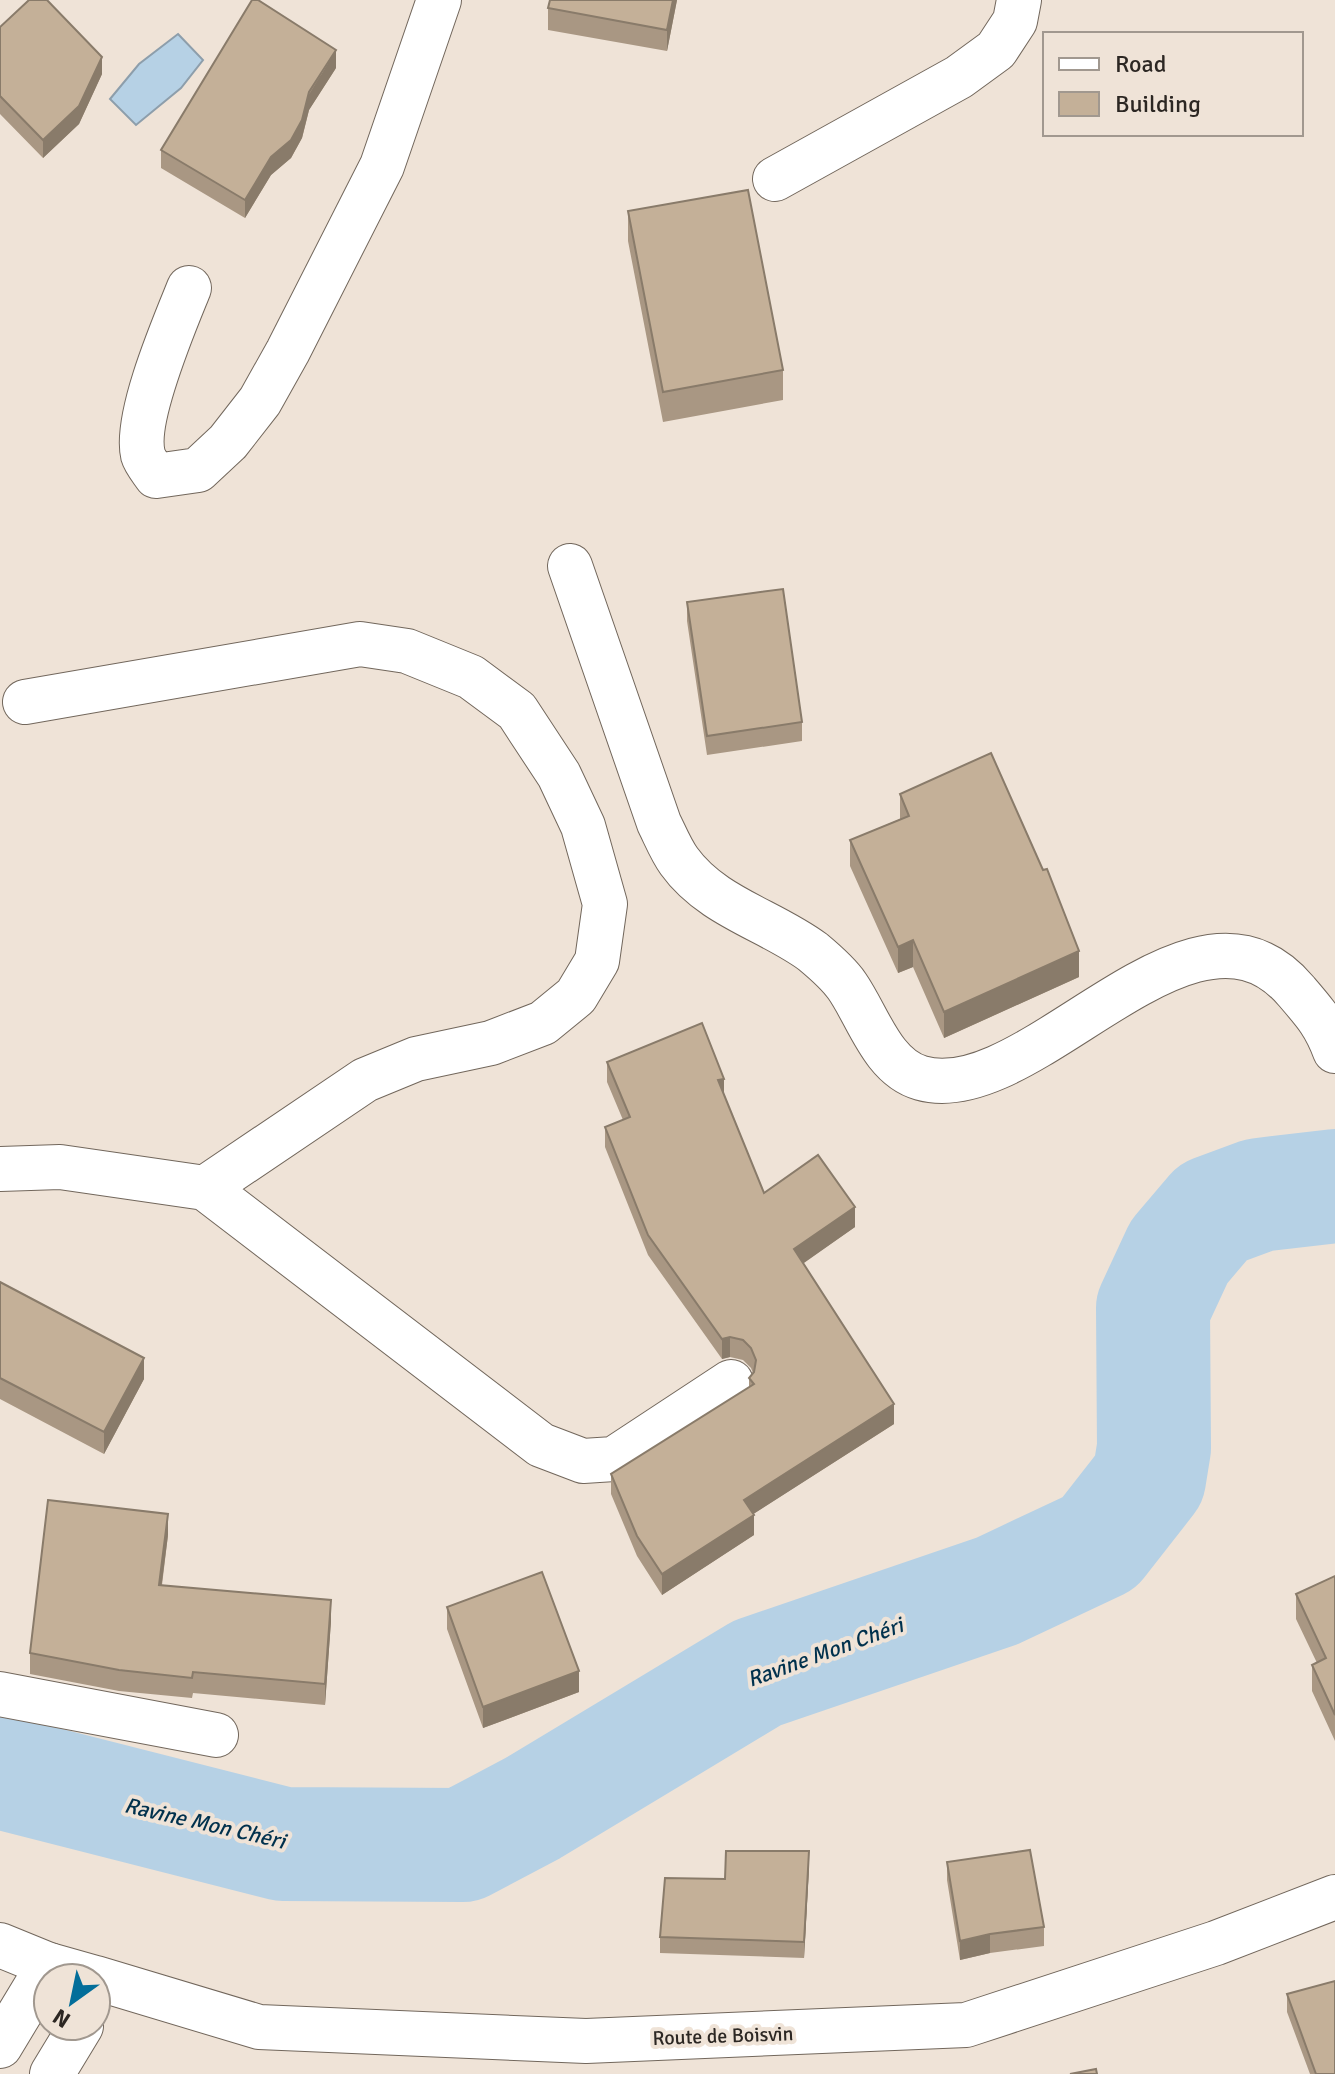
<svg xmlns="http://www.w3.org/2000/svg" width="1335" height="2074" font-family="Signika,sans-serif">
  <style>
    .water { fill: #b6d1e5; stroke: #8d9eab; stroke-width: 2 }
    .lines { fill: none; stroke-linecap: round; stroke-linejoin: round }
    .river { stroke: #b6d1e5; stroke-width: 114 }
    .minor-casing { stroke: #72675c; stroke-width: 46 }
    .major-casing { stroke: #72675c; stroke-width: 46 }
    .minor { stroke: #fff; stroke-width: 44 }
    .major { stroke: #fff; stroke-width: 44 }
    .wall { fill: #a99783 }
    .shaded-wall { fill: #897b6a }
    .building { fill: #c4b098; stroke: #897b6a; stroke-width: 2 }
    .labels { text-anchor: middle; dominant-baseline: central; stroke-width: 8; stroke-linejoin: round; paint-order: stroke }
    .street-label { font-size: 20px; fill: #2c2723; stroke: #efe3d7 }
    .water-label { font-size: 22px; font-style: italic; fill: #00314d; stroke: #efe3d7 }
  </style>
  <rect width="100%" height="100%" fill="#efe3d7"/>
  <path class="water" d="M178,34L203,60L181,88L136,125L110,99L139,64Z"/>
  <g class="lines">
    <path class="river" d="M0,1772L283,1844L463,1845L533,1808L757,1673L997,1591L1099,1543L1149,1479L1154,1448L1153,1308L1179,1252L1213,1212L1259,1195L1335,1186"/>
    <g class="minor-casing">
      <path id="minor" d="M775,179L959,77L996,50L1015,21L1019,0
        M189,288C174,325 134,418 143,455C145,462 152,470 156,476L198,470L228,442L260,401L288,351L382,166L439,0
        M570,566L659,823C665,835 671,850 679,861C712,907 770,920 813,952C825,962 838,973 847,986C868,1016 882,1067 921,1078C1031,1110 1192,868 1296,991C1315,1013 1325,1024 1335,1051
        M0,1169L60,1167L205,1188L365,1080L416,1059L491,1043L543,1023L576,996L597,961L605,904L583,826L559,775L517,711L471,677L407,651L360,644L25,702
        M205,1188L541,1445L583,1461L614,1459L731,1382
        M0,1694L216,1735
        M0,2046L49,1965
        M52,2074L81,2026"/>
    </g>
    <g class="major-casing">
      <path id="major" d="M0,1945L49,1965L95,1978
        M96,1978L259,2027L586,2041L966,2025L1216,1943L1335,1897"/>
    </g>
    <use href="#minor" class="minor"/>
    <use href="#major" class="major"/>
  </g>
  <path class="wall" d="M677,0L667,51L548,30V8Z
    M0,27L102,74L79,124L43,158L0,114Z
    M336,68L309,110L302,138L291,158L271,175L245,218L161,168V150Z
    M628,211L783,370V400L663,422L628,241Z
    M687,602L802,722V741L707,755L687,621Z
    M900,794L1079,977L944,1038L913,967L898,973L850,866V840L900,819Z
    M607,1062L724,1094L764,1193L855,1227L803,1263L894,1424L753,1514L754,1535L662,1595L637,1556L611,1494V1474L749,1387V1378L753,1373L751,1368L743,1360L730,1357L722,1359L648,1255L605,1147V1127L623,1120L607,1082Z
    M0,1282L144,1379L104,1454L0,1399Z
    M168,1535L162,1585L331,1621L325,1705L193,1693L192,1698L119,1691L30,1674V1653Z
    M1335,1576V1741L1312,1691V1665L1317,1663L1296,1619V1594Z
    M447,1607L579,1692L483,1728L447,1629Z
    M947,1862L1044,1927V1946L990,1953L960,1960L947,1880Z
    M809,1867L804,1958L660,1953V1937L725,1879Z
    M1287,1994L1335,2074H1310L1287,2012Z"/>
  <path class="shaded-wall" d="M673,0H677L667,51V30Z
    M336,50V68L309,110L302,138L291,158L271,175L245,218V200Z
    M102,57V74L79,124L43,158V140Z
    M913,940V967L898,973V947Z
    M1079,951V977L944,1038V1012Z
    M724,1079V1099L718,1080Z
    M855,1207V1227L794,1270V1249Z
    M730,1337V1357L722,1359V1339Z
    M144,1358V1379L104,1454V1432Z
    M894,1404V1424L744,1520V1500Z
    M168,1514V1535L159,1605V1585Z
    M754,1515V1535L662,1595V1574Z
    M331,1600V1621L325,1705V1684Z
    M579,1671V1692L483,1728V1707Z
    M809,1851V1867L804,1958V1942Z
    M990,1934V1953L960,1960V1941Z"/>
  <path class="building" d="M29,0H47L102,57L79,106L43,140L0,96V27Z
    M252,0H258L336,50L309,92L302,120L291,140L271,157L245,200L161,150Z
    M550,0H673L667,30L548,8Z
    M748,190L783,370L663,392L628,211Z
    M783,589L802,722L707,736L687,602Z
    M991,753L1043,870L1047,869L1079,951L944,1012L913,940L898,947L850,840L909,816L900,794Z
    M702,1023L724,1079L718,1080L764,1193L818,1155L855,1207L794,1249L894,1404L744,1500L754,1515L662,1574L637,1536L611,1474L754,1384L749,1378L754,1372L756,1360L751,1348L743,1340L730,1337L722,1339L648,1235L605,1127L630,1117L607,1062Z
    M0,1282L144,1358L104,1432L0,1378Z
    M48,1500L168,1514L159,1585L331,1600L325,1684L193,1672L192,1678L119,1670L30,1653Z
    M542,1572L579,1671L483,1707L447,1607Z
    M1335,1576V1715L1312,1665L1326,1658L1296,1594Z
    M1030,1850L1044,1927L990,1934L960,1941L947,1862Z
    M726,1851H809L804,1942L660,1937L665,1878L725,1879Z
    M1335,1981V2074H1316L1287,1994Z
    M1096,2069L1097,2074H1070Z"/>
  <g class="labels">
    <g class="street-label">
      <text transform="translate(723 2036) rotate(-2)">Route de Boisvin</text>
    </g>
    <g class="water-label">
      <text transform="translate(825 1652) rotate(-20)">Ravine Mon Chéri</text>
      <text transform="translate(205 1823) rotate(13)">Ravine Mon Chéri</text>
    </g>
  </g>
  <rect x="1043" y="32" width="260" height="104" fill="#efe3d7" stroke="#a1988f" stroke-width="2"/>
  <rect x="1059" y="58" width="40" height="12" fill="#ffffff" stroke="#a1988f" stroke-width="2"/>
  <text x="1115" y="72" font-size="24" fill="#2c2723">Road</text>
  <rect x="1059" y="92" width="40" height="24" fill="#c4b098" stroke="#a1988f" stroke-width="2"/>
  <text x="1115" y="112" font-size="24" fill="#2c2723">Building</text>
  <g transform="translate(72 2002) rotate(213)"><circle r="38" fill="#efe3d7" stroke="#a1988f" stroke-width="2"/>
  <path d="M0-6L14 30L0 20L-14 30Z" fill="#036e9a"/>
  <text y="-12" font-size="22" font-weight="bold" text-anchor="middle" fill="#2c2723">N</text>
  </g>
</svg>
